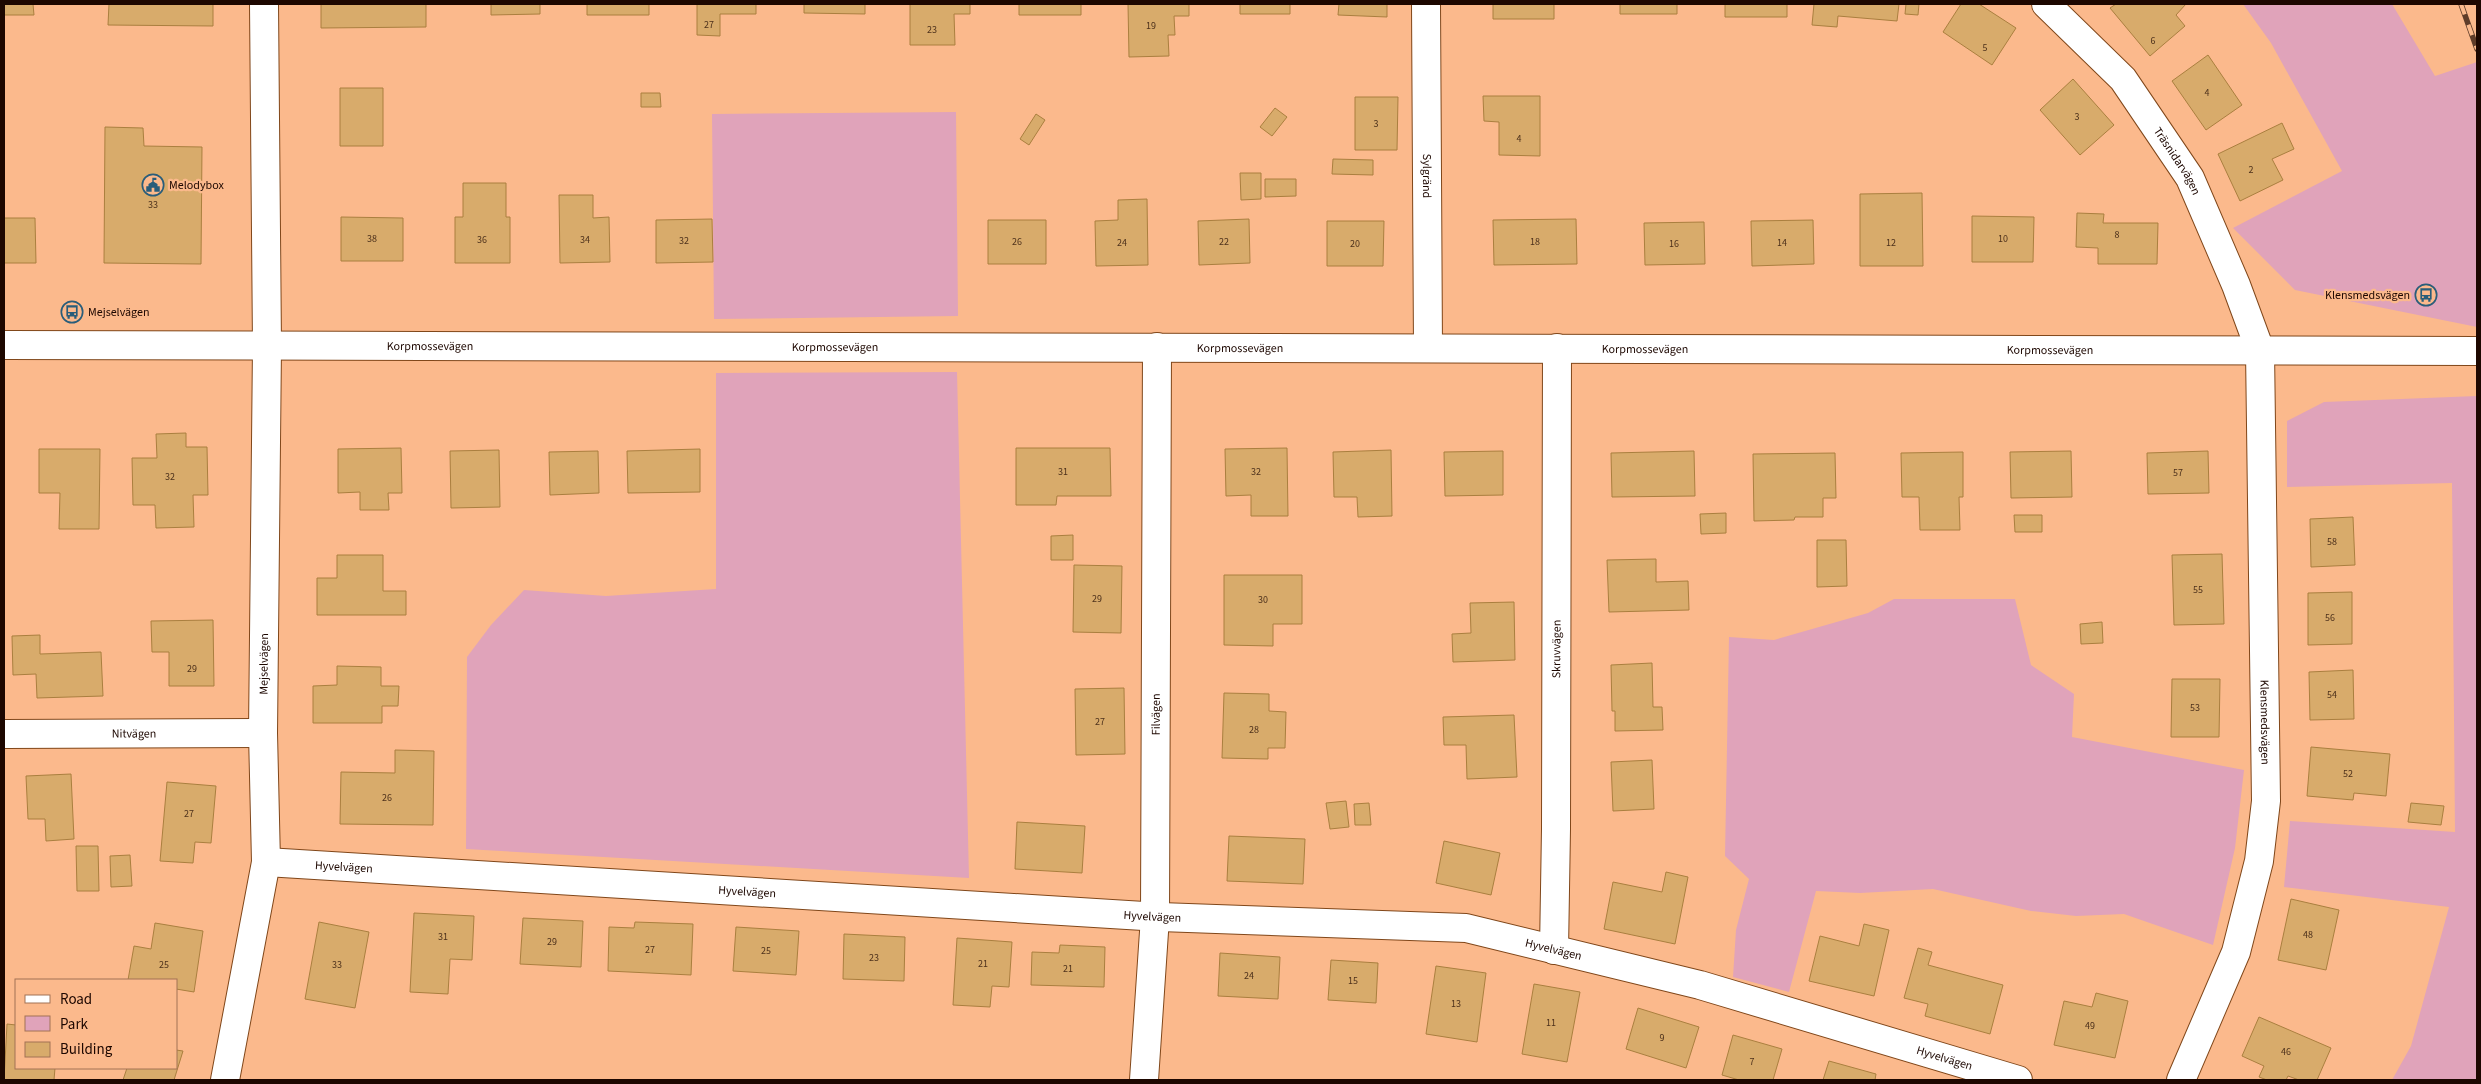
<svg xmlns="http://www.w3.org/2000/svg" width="2481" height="1084" font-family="'Source Sans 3',sans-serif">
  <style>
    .green { fill: #e0a3ba }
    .building { fill: #d8ab6b; stroke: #aa7f3f }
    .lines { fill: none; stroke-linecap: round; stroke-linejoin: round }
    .minor-casing { stroke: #80471a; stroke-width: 30 }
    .minor { stroke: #fff; stroke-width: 28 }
    .rail-casing { stroke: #5f3c29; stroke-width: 5.5 }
    .rail { stroke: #fbb98c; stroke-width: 4; stroke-dasharray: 11; stroke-linecap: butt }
    .labels { text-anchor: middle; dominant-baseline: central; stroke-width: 4.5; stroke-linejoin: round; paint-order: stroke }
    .number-label { font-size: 10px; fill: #4c301b }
    .street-label { font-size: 12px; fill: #1d0700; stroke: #fbb98c }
    .poi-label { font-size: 12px; fill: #1d0700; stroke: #fbb98c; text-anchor: start }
  </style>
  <rect width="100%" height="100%" fill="#fbb98c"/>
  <path class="green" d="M2243,4H2392L2435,76L2477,62V327L2295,290L2233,228L2342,171L2271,43Z
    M956,112L958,316L714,319L712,114Z
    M957,372L969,878L466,849L467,657L491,625L524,590L606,596L716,589V373Z
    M2477,396V1080H2392L2411,1046L2449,907L2284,887L2290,821L2455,832L2452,483L2287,487V421L2324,402Z
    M1894,599H2015L2031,665L2074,694L2072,737L2244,770L2235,848L2213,945L2124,914L2076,916L2031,911L1933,889L1860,893L1816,891L1789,992L1733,977L1736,930L1749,879L1725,856L1729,637L1774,640L1868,613Z"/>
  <path class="building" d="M4,4H33L34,15H4Z
    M109,4H213V26L108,25Z
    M321,4H426V27L321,28Z
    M491,4H540V14L491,15Z
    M587,4H649V15H587Z
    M697,4H756V14H720V36L697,35Z
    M804,4H865V14L804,13Z
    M910,4H970V14H954L955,45H910Z
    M1019,4H1081V15H1019Z
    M1128,4H1189V16H1174L1175,35H1168L1169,56L1129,57Z
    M1240,4H1290V14H1240Z
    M1339,4H1387V17L1338,15Z
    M1493,4H1554V19H1493Z
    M1620,4H1677V14H1620Z
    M1725,4H1787V17H1725Z
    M1814,4H1899L1897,21L1838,16L1837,27L1812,25Z
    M1906,4H1919L1918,15L1905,14Z
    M1961,4H1979L2016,28L1992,65L1943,32Z
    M2116,4H2186L2176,15L2185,26L2150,56L2110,8Z
    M2208,55L2242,105L2206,130L2172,81Z
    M2073,79L2114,125L2080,155L2040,110Z
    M340,88H383V146H340Z
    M641,93H660L661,107H641Z
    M1483,96H1540V156L1499,155V122L1484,121Z
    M1355,97H1398L1397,150H1355Z
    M1275,108L1287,117L1272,136L1260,127Z
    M1036,114L1045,120L1029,145L1020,139Z
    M2282,123L2294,149L2272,159L2283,180L2240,201L2218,154Z
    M105,127L143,128L144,146L202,147L201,264L104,263Z
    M1333,159L1373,160V175L1332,174Z
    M1240,173H1261V199L1241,200Z
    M1265,179H1296V196L1265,197Z
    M463,183H506V217H510V263H455V217H463Z
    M1922,193L1923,266H1860V194Z
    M559,195H593V218L609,217L610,262L560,263Z
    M1147,199L1148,265L1096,266L1095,221L1118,220V200Z
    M2077,213L2104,214L2103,223H2158L2157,264H2098V248L2076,247Z
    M1972,216L2034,217L2033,262H1972Z
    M341,217L403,218V261H341Z
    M4,218H35L36,263H4Z
    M712,219L713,262L656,263V220Z
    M1249,219L1250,263L1199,265L1198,221Z
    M1576,219L1577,264L1494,265L1493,220Z
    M988,220H1046V264H988Z
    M1813,220L1814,264L1752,266L1751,221Z
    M1327,221H1384L1383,266H1327Z
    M1704,222L1705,264L1645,265L1644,223Z
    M186,433V447H207L208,495H193L194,527L156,528L155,505H133L132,458H157L156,434Z
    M401,448L402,493H388L389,510H360V492L338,493V449Z
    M1016,448H1110L1111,496H1057L1056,505H1016Z
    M1287,448L1288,516H1251V495L1226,496L1225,449Z
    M39,449H100L99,529H59L60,493H39Z
    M700,449V492L628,493L627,451Z
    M499,450L500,507L451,508L450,451Z
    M1391,450L1392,516L1358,517L1357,497H1334L1333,452Z
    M598,451L599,493L550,495L549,452Z
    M1503,451V495L1445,496L1444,452Z
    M1694,451L1695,496L1612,497L1611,453Z
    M2071,451L2072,497L2011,498L2010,452Z
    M2208,451L2209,493L2148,494L2147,453Z
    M1963,452V497H1959L1960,530H1920L1919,497H1902L1901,453Z
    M1835,453L1836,498H1823V517H1795L1794,520L1754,521L1753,454Z
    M1726,513V533L1701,534L1700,514Z
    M2014,515H2042V532H2015Z
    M2353,517L2355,565L2311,567L2310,519Z
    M1073,535V560H1051V536Z
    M1817,540H1846L1847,586L1817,587Z
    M2222,554L2224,624L2174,625L2172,555Z
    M337,555H383V591H406V615H317V578H337Z
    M1656,559V582L1688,581L1689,610L1609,612L1607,560Z
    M1074,565L1122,566L1121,633L1073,632Z
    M1224,575H1302V624H1273V646L1224,645Z
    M2352,592V644L2308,645V593Z
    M1514,602L1515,660L1453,662L1452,634L1471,633L1470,603Z
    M213,620L214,686H169V652H152L151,621Z
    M2102,622L2103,643L2081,644L2080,624Z
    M40,635V654L101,652L103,696L37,698L36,674L13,675L12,636Z
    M1652,663L1653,707H1662L1663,730L1615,731V711H1612L1611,665Z
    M337,666L381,667V686H399L398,706H382V723H313V686L337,685Z
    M2353,670L2354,719L2310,720L2309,672Z
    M2172,679H2220L2219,737H2171Z
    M1124,688L1125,754L1076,755L1075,689Z
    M1224,693L1269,694V711L1286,712L1285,748H1268V759L1222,758Z
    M1514,715L1517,777L1467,779L1466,745H1444L1443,717Z
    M2311,747L2390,754L2386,796L2354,793L2353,800L2307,796Z
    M395,750L434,751L433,825L340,824L341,772L395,773Z
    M1652,760L1654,809L1613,811L1611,762Z
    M71,774L74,839L46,841L45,819H28L26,776Z
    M167,782L216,786L211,843L195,842L193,863L160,861Z
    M1346,801L1349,827L1330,829L1326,803Z
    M1369,803L1371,825H1355L1354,804Z
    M2411,803L2444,806L2441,825L2408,822Z
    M1017,822L1085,826L1082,873L1015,869Z
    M1229,836L1305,839L1303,884L1227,881Z
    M1444,841L1500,853L1491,895L1436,883Z
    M76,846H98L99,891H77Z
    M130,855L132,886L111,887L110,856Z
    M1666,872L1688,877L1675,944L1604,929L1613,882L1662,892Z
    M2291,899L2339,910L2326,970L2278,960Z
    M414,913L474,916L472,960L450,959L448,994L410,992Z
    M523,918L583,921L581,967L520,964Z
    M319,922L369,932L355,1008L305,999Z
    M635,922L693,924L691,975L608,971L609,927L634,928Z
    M155,923L203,931L194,992L176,989V980H128L134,946L151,949Z
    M1864,924L1889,930L1874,996L1809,981L1820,936L1859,946Z
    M736,927L799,931L796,975L733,971Z
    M844,934L905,937L904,981L843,979Z
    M957,938L1012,942L1009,987L992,986L990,1007L953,1005Z
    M1060,945L1105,947L1104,987L1031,985L1032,952L1059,953Z
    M1918,948L1932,952L1928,965L2003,985L1990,1034L1925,1016L1928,1004L1904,998Z
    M1220,953L1280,957L1278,999L1218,996Z
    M1331,960L1378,963L1376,1003L1328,1000Z
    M1436,966L1486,973L1477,1042L1426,1034Z
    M1534,984L1580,992L1567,1062L1522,1054Z
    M2096,993L2128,1001L2115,1058L2054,1045L2064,1001L2092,1007Z
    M1638,1008L1699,1027L1686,1068L1626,1049Z
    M2259,1017L2331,1048L2317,1080H2299L2288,1076L2286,1080H2267L2259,1077L2264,1066L2242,1056Z
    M7,1024L16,1025V1068H55L54,1080H4Z
    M1733,1035L1782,1049L1773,1080H1739L1722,1075Z
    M176,1050L183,1051L174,1080H123L127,1068H176Z
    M1829,1061L1876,1074L1875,1080H1823Z"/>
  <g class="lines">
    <g class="minor-casing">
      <g id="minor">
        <path id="s1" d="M1426,4L1428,348"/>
        <path id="s2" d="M2046,4L2123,79L2190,178L2236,285L2260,350L2266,801L2259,861L2236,952L2181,1080"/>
        <path id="s3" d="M4,345L2477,351"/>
        <path id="s4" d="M4,734L263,733"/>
        <path id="s5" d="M266,862L1160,917L1466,928L1700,985L2018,1080"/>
        <path id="s6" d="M1554,950L1556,829L1557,348"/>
        <path id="s7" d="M225,1080L266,862L263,733L267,346L264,4"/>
        <path id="s8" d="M1144,1080L1155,917L1157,347"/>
      </g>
    </g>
    <use href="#minor" class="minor"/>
    <g class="rail-casing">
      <path id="rail" d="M2461,4L2477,49"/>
    </g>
    <use href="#rail" class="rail"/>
  </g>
  <defs>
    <g id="civic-ring" transform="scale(1.125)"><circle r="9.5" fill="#fbb98c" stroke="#295d7a" stroke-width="1.5"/><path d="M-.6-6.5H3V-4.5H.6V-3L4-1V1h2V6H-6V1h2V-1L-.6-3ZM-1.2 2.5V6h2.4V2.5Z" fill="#295d7a"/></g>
    <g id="bus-ring" transform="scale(1.125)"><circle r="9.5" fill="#fbb98c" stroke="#295d7a" stroke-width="1.5"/><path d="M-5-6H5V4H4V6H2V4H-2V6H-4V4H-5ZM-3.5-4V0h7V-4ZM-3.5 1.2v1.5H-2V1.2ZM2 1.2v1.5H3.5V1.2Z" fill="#295d7a"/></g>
  </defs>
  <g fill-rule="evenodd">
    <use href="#civic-ring" x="153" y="185"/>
    <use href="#bus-ring" x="2426" y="295"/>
    <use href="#bus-ring" x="72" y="312"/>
  </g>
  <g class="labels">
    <g class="number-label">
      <text x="709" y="25">27</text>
      <text x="1151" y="26">19</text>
      <text x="932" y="30">23</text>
      <text x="2153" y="41">6</text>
      <text x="1985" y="48">5</text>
      <text x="2207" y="93">4</text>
      <text x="2077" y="117">3</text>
      <text x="1376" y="124">3</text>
      <text x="1519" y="139">4</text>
      <text x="2251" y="170">2</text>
      <text x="153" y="205">33</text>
      <text x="2117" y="235">8</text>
      <text x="372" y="239">38</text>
      <text x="2003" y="239">10</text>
      <text x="482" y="240">36</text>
      <text x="585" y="240">34</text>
      <text x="684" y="241">32</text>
      <text x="1017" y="242">26</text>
      <text x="1224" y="242">22</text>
      <text x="1535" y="242">18</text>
      <text x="1122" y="243">24</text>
      <text x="1782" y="243">14</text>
      <text x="1891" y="243">12</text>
      <text x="1355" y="244">20</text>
      <text x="1674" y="244">16</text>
      <text x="1063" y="472">31</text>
      <text x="1256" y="472">32</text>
      <text x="2178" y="473">57</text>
      <text x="170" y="477">32</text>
      <text x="2332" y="542">58</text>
      <text x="2198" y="590">55</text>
      <text x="1097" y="599">29</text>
      <text x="1263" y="600">30</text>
      <text x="2330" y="618">56</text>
      <text x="192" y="669">29</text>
      <text x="2332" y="695">54</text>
      <text x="2195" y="708">53</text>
      <text x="1100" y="722">27</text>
      <text x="1254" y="730">28</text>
      <text x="2348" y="774">52</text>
      <text x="387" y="798">26</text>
      <text x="189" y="814">27</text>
      <text x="2308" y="935">48</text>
      <text x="443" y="937">31</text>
      <text x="552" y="942">29</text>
      <text x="650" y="950">27</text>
      <text x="766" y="951">25</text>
      <text x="874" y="958">23</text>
      <text x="983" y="964">21</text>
      <text x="164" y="965">25</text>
      <text x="337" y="965">33</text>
      <text x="1068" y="969">21</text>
      <text x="1249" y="976">24</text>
      <text x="1353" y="981">15</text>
      <text x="1456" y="1004">13</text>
      <text x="1551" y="1023">11</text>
      <text x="2090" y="1026">49</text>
      <text x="1662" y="1038">9</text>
      <text x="2286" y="1052">46</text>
      <text x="1752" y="1062">7</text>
    </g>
    <g class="street-label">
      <text stroke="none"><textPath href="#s2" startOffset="206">Träsnidarvägen</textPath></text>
      <text stroke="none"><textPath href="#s1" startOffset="172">Sylgränd</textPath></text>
      <text stroke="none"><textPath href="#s3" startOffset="426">Korpmossevägen</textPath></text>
      <text stroke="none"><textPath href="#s3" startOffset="831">Korpmossevägen</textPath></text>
      <text stroke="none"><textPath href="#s3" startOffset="1236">Korpmossevägen</textPath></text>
      <text stroke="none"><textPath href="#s3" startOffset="1641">Korpmossevägen</textPath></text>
      <text stroke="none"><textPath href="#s3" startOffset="2046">Korpmossevägen</textPath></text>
      <text stroke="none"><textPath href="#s6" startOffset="301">Skruvvägen</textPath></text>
      <text stroke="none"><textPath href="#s7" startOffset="420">Mejselvägen</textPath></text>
      <text stroke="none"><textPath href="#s8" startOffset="366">Filvägen</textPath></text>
      <text stroke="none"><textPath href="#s2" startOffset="785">Klensmedsvägen</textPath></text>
      <text stroke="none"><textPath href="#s4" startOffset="130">Nitvägen</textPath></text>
      <text stroke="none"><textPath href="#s5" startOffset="78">Hyvelvägen</textPath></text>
      <text stroke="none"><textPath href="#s5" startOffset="482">Hyvelvägen</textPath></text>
      <text stroke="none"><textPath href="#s5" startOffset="888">Hyvelvägen</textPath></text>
      <text stroke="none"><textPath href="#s5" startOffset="1292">Hyvelvägen</textPath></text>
      <text stroke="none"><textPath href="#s5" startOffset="1698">Hyvelvägen</textPath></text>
    </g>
    <g class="poi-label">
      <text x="169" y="185">Melodybox</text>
      <text x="2410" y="295" text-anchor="end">Klensmedsvägen</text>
      <text x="88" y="312">Mejselvägen</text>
    </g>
  </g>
  <rect width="2481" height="1084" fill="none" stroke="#1d0700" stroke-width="10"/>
  <rect x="15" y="979" width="162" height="90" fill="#fbb98c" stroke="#a27254"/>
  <rect x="25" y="995" width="25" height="8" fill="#ffffff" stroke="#a27254"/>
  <text x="60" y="1004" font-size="15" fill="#1d0700">Road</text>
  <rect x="25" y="1016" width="25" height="15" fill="#e0a3ba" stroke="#a27254"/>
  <text x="60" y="1029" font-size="15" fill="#1d0700">Park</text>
  <rect x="25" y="1042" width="25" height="15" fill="#d8ab6b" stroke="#a27254"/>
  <text x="60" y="1054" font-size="15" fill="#1d0700">Building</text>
</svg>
